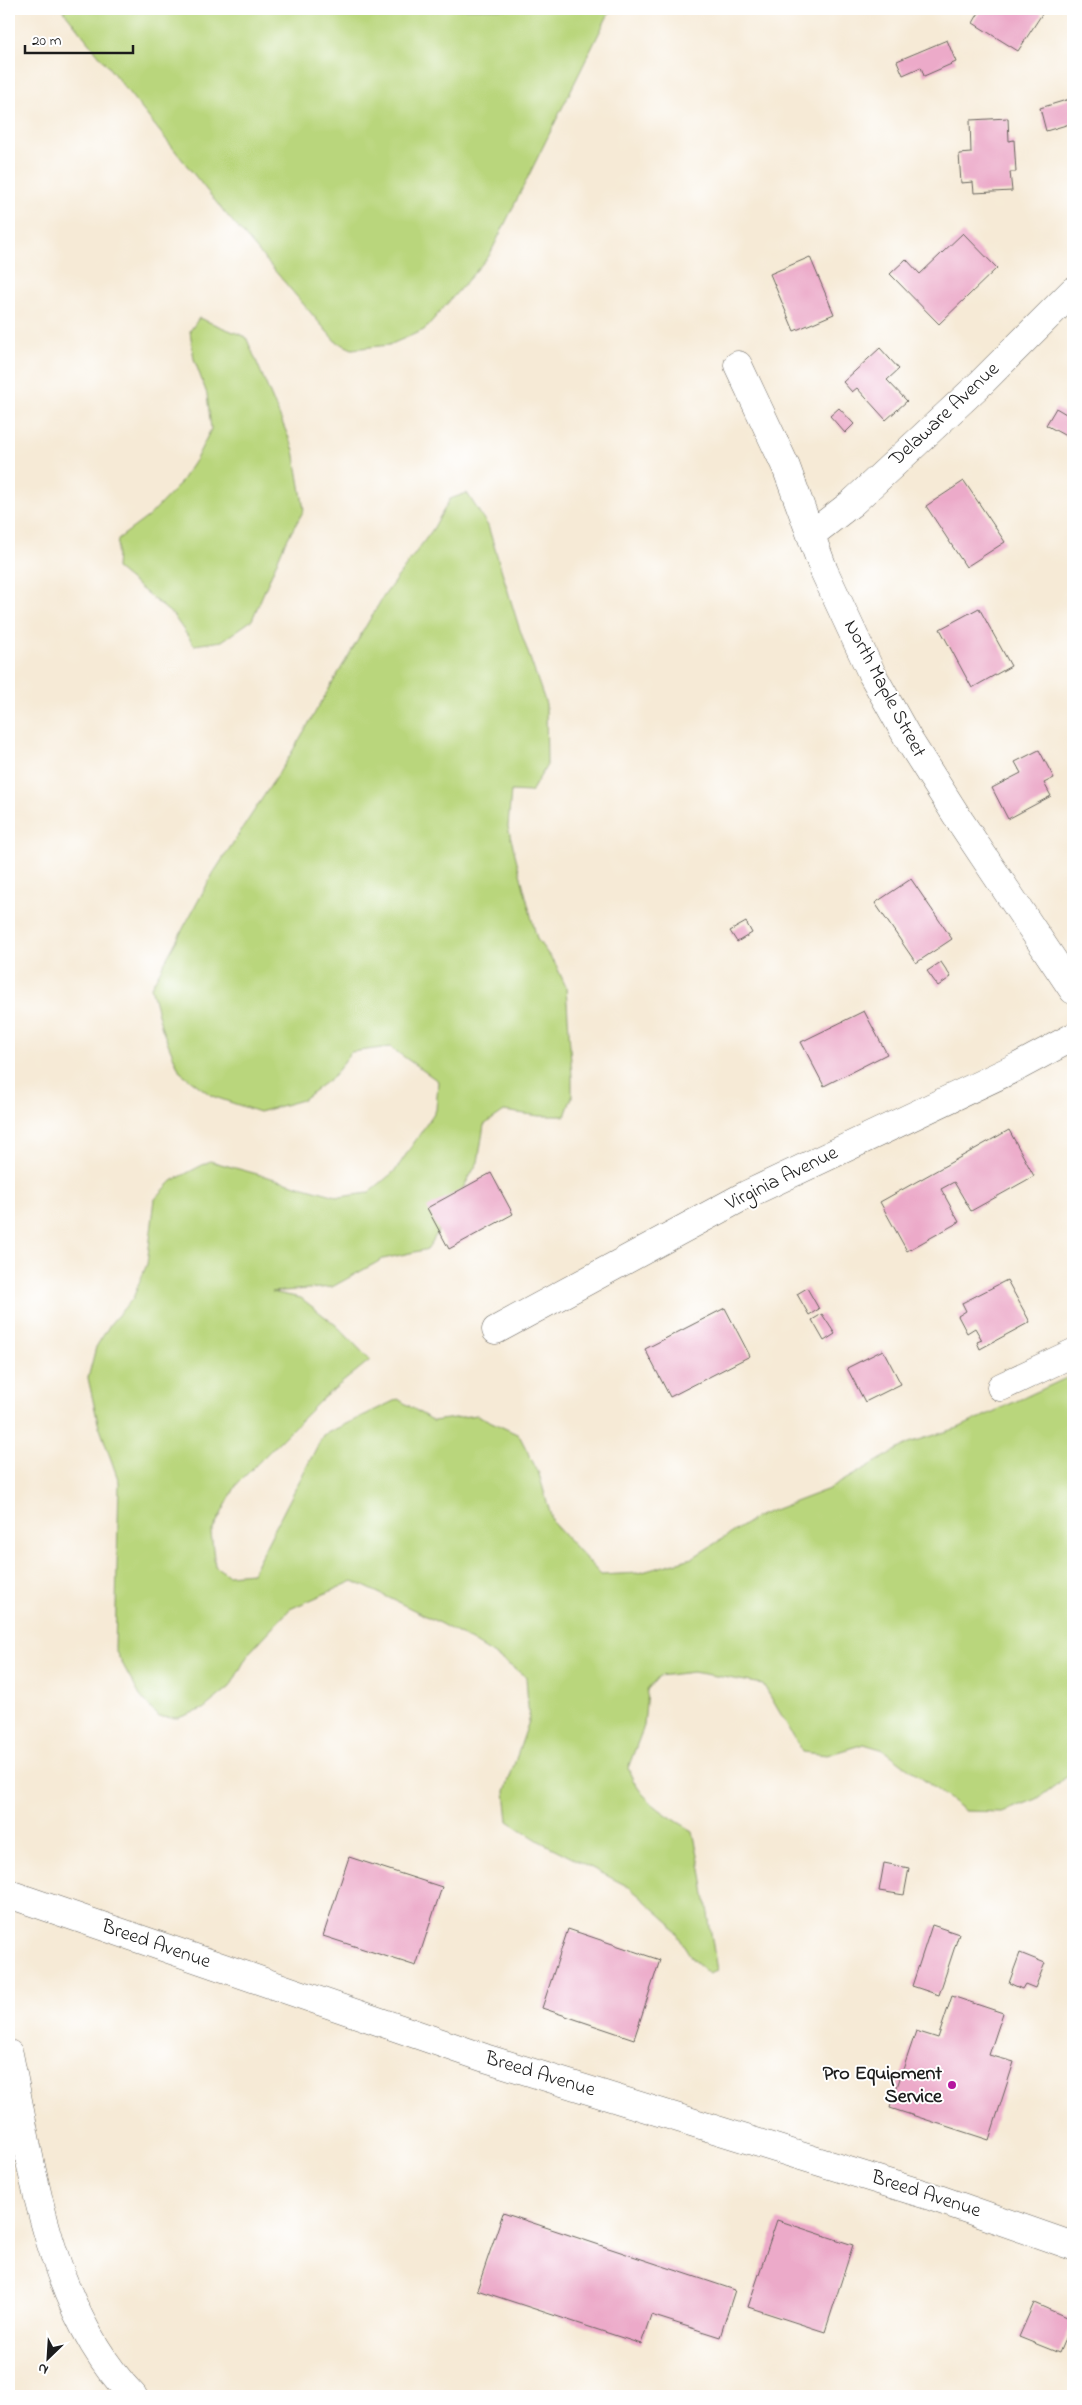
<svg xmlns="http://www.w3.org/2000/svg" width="1082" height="2405" font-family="'Indie Flower',sans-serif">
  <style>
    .green { fill: #b9d67c; stroke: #6a794c }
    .building { fill: #ecaac9 }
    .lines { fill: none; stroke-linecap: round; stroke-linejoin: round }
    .street-casing { stroke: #68645d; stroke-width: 29 }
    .street { stroke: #fff; stroke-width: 28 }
    .poi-dot { fill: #b5179e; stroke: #fff; stroke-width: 2 }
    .labels { text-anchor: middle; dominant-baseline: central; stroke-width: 4; stroke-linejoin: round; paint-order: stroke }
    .street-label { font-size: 20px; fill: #1c1c1c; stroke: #fff }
    .poi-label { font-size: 20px; font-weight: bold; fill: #1c1c1c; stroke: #fff; text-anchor: end }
  </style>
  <rect width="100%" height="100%" fill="#fff"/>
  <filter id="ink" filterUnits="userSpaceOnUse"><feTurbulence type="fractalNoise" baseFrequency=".02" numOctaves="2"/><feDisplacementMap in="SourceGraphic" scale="10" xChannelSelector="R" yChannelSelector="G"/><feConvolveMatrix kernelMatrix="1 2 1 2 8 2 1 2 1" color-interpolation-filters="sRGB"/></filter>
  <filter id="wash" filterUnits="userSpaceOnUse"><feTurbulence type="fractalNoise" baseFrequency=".0096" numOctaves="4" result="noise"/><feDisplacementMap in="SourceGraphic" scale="20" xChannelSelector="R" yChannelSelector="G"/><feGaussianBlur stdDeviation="1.12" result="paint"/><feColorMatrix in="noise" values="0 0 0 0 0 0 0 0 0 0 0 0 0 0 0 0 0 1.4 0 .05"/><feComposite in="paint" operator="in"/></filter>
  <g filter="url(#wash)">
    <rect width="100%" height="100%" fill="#f6ead6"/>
    <path class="green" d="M62,9H611L489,256L424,330L389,345L352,349L335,341L220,207Z
      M199,318L246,337L294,450L304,510L284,545L252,620L222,641L194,645L173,615L116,568L118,539L149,516L178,486L196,459L211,429L207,394L194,359L190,331Z
      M467,493L488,526L518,624L546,704L547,765L531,792L511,791L508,827L537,939L556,965L566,987L572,1077V1097L565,1116H539L504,1111L484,1125L478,1162L428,1249L383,1259L332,1287L272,1292L301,1298L337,1326L370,1360L323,1398L237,1484L211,1533L215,1566L228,1575L252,1573L323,1435L398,1399L433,1421L477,1415L519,1435L539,1474L553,1523L601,1575L639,1573L692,1558L758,1516L829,1489L909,1443L958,1428L1073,1375V1772L1037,1799L1002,1812L965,1811L884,1750L864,1744L827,1755L803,1752L763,1684L693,1672L659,1676L647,1690L644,1726L628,1768C639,1800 665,1814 693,1831L701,1869L717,1971L709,1974L693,1960L670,1923L629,1887L539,1841L508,1821L505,1791L529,1721L526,1677C473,1637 413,1609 353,1581L290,1609L249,1653L230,1687L203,1709L178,1718L158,1717L140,1696L115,1650L119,1482L98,1423L88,1378L96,1347L111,1323L133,1298L147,1264L155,1199L172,1181L210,1161L340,1197L368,1193L395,1171L436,1110L438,1081L390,1047L351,1052L334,1076L302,1100L259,1112L212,1096L180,1072L162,1029L151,987L214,872L286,762L383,597L433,529L450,499Z"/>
    <g id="blocks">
      <path class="building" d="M981,9H1033L1042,14L1018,51L973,23Z
        M947,40L956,62L924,76L921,67L903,75L897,61Z
        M1073,98V123L1046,131L1040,108Z
        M1008,118L1009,141L1014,140L1016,172H1010L1012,191L974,193L973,182L961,183L959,154L971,153L970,120Z
        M963,233L997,268L939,324L890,274L906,259L920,274Z
        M810,257L834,314L794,331L770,274Z
        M880,348L899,369L887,380L907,401L886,420L857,388L852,392L843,382Z
        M839,408L854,424L845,433L830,416Z
        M1056,408L1071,417L1073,413V440L1046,425Z
        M964,481L1005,542L966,567L926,506Z
        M979,608L1011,666L972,688L940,629Z
        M1039,750L1054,778L1044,783L1051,796L1008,819L992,788L1021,773L1015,762Z
        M911,879L952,939L916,963L875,903Z
        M746,922L752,933L737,942L730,931Z
        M941,962L951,977L938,986L927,971Z
        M864,1011L887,1054L824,1086L801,1042Z
        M1009,1130L1034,1176L971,1211L954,1182L941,1189L959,1222L907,1251L880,1202Z
        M491,1173L513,1214L449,1249L427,1208Z
        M1007,1280L1030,1322L980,1349L977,1342L982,1340L975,1328L967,1333L958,1316L966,1311L962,1303Z
        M807,1288L819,1309L809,1315L797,1294Z
        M725,1308L750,1356L670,1397L645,1349Z
        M822,1314L835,1334L824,1341L812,1320Z
        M883,1350L901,1384L865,1402L847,1368Z
        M349,1857L442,1887L416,1966L323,1936Z
        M884,1863L909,1868L904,1895L879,1891Z
        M932,1925L959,1934L939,1995L912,1986Z
        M568,1929L660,1960L634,2039L542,2008Z
        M1020,1953L1045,1963L1035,1988L1025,1984L1022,1989L1009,1983Z
        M952,1996L1003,2013L989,2055L1014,2062L989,2140L890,2108L916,2031L938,2038Z
        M503,2213L735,2290L720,2337L651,2315L641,2344L477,2290Z
        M777,2220L853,2245L825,2332L748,2307Z
        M1034,2303L1073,2320L1059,2353L1019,2337Z"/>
    </g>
  </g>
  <g filter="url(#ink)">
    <use href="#blocks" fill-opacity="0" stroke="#68645d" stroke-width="1"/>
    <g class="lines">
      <g class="street-casing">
        <path id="street" d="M738,365L786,467L824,571L872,674L910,742L960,821L1073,990
          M812,534L852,503L982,382L1073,291
          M496,1330L746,1195L1019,1066L1073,1037
          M1001,1387L1073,1353
          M9,1894L485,2058L933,2197L1073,2246
          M9,2054C32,2168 49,2309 133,2396"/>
      </g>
      <use href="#street" class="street"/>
    </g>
  </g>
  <circle class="poi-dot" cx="952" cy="2085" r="5"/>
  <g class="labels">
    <g class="street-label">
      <text transform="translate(945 415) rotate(-43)">Delaware Avenue</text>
      <text transform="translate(884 689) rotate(62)">North Maple Street</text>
      <text transform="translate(782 1179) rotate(-26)">Virginia Avenue</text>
      <text transform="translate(156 1945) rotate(19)">Breed Avenue</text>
      <text transform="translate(540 2075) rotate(17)">Breed Avenue</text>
      <text transform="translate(926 2195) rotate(18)">Breed Avenue</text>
    </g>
    <g class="poi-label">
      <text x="942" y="2074">Pro Equipment<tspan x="942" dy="23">Service</tspan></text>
    </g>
  </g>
  <rect width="1082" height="2405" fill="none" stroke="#fff" stroke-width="30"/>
  <g transform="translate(48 2358) rotate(205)" stroke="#ffffff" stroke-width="4" paint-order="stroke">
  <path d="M0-4L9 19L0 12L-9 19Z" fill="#1c1c1c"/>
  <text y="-8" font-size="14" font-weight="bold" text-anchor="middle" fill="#1c1c1c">N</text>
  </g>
  <path d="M25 45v8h108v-8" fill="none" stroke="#1c1c1c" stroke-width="2.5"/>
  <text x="32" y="45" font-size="15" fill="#1c1c1c" stroke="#ffffff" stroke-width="4" paint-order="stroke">20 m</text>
</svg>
